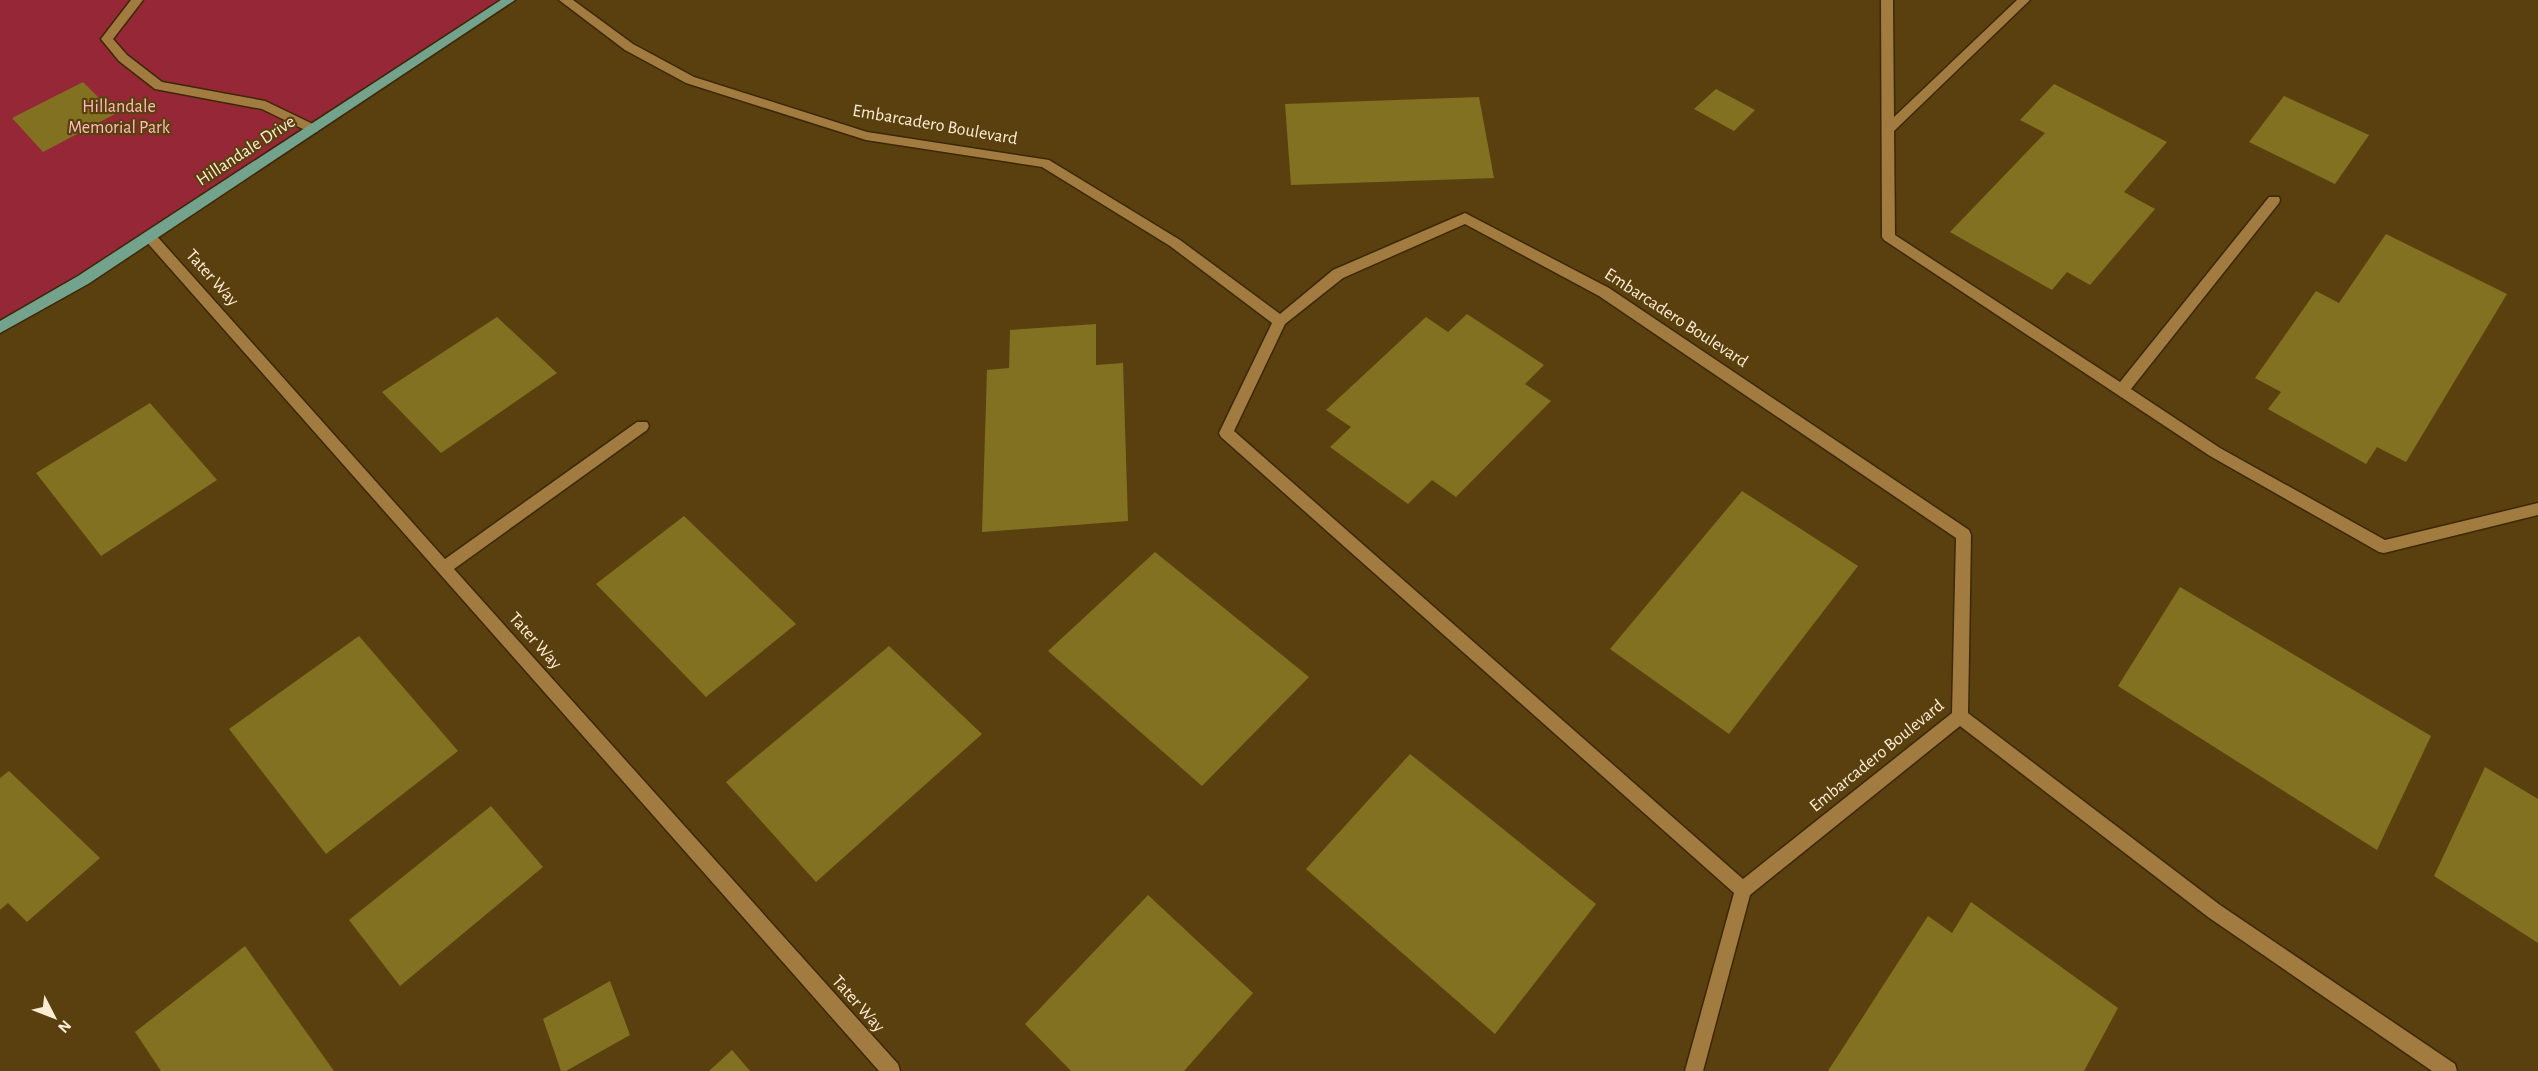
<svg xmlns="http://www.w3.org/2000/svg" width="2538" height="1071" font-family="'Alegreya Sans',sans-serif">
  <style>
    .green { fill: #952736 }
    .building { fill: #817121 }
    .lines { fill: none; stroke-linecap: round; stroke-linejoin: round }
    .minor-casing { stroke: #3b2806; stroke-width: 3 }
    .major-casing { stroke: #3b2806; stroke-width: 3 }
    .minor { fill: #a17b3f; fill-rule: evenodd }
    .major { fill: #74a38d; fill-rule: evenodd }
    .labels { text-anchor: middle; dominant-baseline: central; stroke-width: 4.5; stroke-linejoin: round; paint-order: stroke }
    .park-label { font-size: 18px; fill: #febbbc; stroke: #5b400f }
    .street-label { font-size: 18px; fill: #fdedd5; stroke: #5b400f }
  </style>
  <rect width="100%" height="100%" fill="#5b400f"/>
  <path class="green" d="M0,0H516L380,90L149,236L0,319Z"/>
  <path class="building" d="M83,82L115,114L43,152L12,118Z
    M2054,84L2167,142L2124,192L2155,209L2090,285L2067,272L2052,290L1950,232L2045,133L2020,120Z
    M1716,89L1755,110L1734,131L1694,109Z
    M2284,96L2369,135L2335,184L2249,142Z
    M1479,97L1494,178L1291,185L1285,104Z
    M2386,234L2507,294L2406,462L2377,447L2366,464L2268,409L2281,392L2255,378L2316,291L2339,303Z
    M1467,314L1544,365L1525,384L1551,401L1456,497L1432,480L1408,504L1330,447L1351,427L1326,410L1426,317L1448,332Z
    M497,317L557,373L441,453L382,392Z
    M1096,324V365L1123,363L1128,521L982,532L987,370L1009,368L1010,330Z
    M150,403L217,480L101,556L36,473Z
    M1742,491L1858,566L1729,734L1610,649Z
    M684,516L796,624L706,697L596,584Z
    M1155,552L1309,677L1202,786L1048,651Z
    M2180,587L2431,736L2377,850L2118,686Z
    M359,636L458,751L326,854L229,729Z
    M889,646L982,734L816,882L726,782Z
    M1410,754L1596,904L1495,1034L1306,869Z
    M2485,767L2538,799V943L2434,876Z
    M9,771L100,858L27,922L8,903L0,910V778Z
    M491,806L543,867L400,986L349,920Z
    M1148,895L1253,993L1184,1071H1071L1025,1024Z
    M1971,902L2118,1008L2084,1071H1828L1928,916L1952,933Z
    M245,946L334,1071H161L135,1032Z
    M610,981L630,1035L566,1071H561L543,1019Z
    M732,1050L750,1071H709Z"/>
  <g class="lines">
    <g class="minor-casing">
      <path id="minor" d="M131,0H143L113,39L127,55L162,82L265,101L317,126L319,129L317,132H309L262,109L155,89L119,61L101,39Z
        M559,0H573L633,44L694,77L867,132L1049,160L1180,240L1280,314L1333,270L1465,213L1609,288L1969,530L1971,535L1968,713L2220,905L2455,1064L2457,1071H2432L2208,917L1960,726L1750,895L1703,1071H1685L1734,893L1221,437L1219,433L1272,323L1170,246L1042,167L866,140L686,83L625,50ZM1465,224L1599,296L1956,538L1952,713L1743,879L1234,431L1285,324L1343,278Z
        M1881,0H1893L1894,117L2017,0H2030L1894,131L1895,235L2120,382L2269,197H2279L2280,200L2279,203L2131,389L2220,448L2385,540L2538,503V515L2384,553L2379,552L2210,456L1884,240L1882,237Z
        M149,231L154,233L445,559L637,422H647L649,426L647,430L454,569L898,1064L900,1071H879L144,239L142,236Z"/>
    </g>
    <g class="major-casing">
      <path id="major" d="M501,0H515L88,284L0,333V321L78,276Z"/>
    </g>
    <use href="#minor" class="minor"/>
    <use href="#major" class="major"/>
  </g>
  <g class="labels">
    <g class="park-label">
      <text x="119" y="107">Hillandale<tspan x="119" dy="21">Memorial Park</tspan></text>
    </g>
    <g class="street-label">
      <text transform="translate(935 125) rotate(10)">Embarcadero Boulevard</text>
      <text transform="translate(246 151) rotate(-33)">Hillandale Drive</text>
      <text transform="translate(212 278) rotate(48)">Tater Way</text>
      <text transform="translate(1676 318) rotate(33)">Embarcadero Boulevard</text>
      <text transform="translate(535 641) rotate(48)">Tater Way</text>
      <text transform="translate(1877 756) rotate(-39)">Embarcadero Boulevard</text>
      <text transform="translate(858 1004) rotate(48)">Tater Way</text>
    </g>
  </g>
  <g transform="translate(54 1017) rotate(132)" stroke="#5b400f" stroke-width="4.5" paint-order="stroke">
  <path d="M0-4.5L10 22L0 15L-10 22Z" fill="#fdedd5"/>
  <text y="-9" font-size="16" font-weight="bold" text-anchor="middle" fill="#fdedd5">N</text>
  </g>
</svg>
